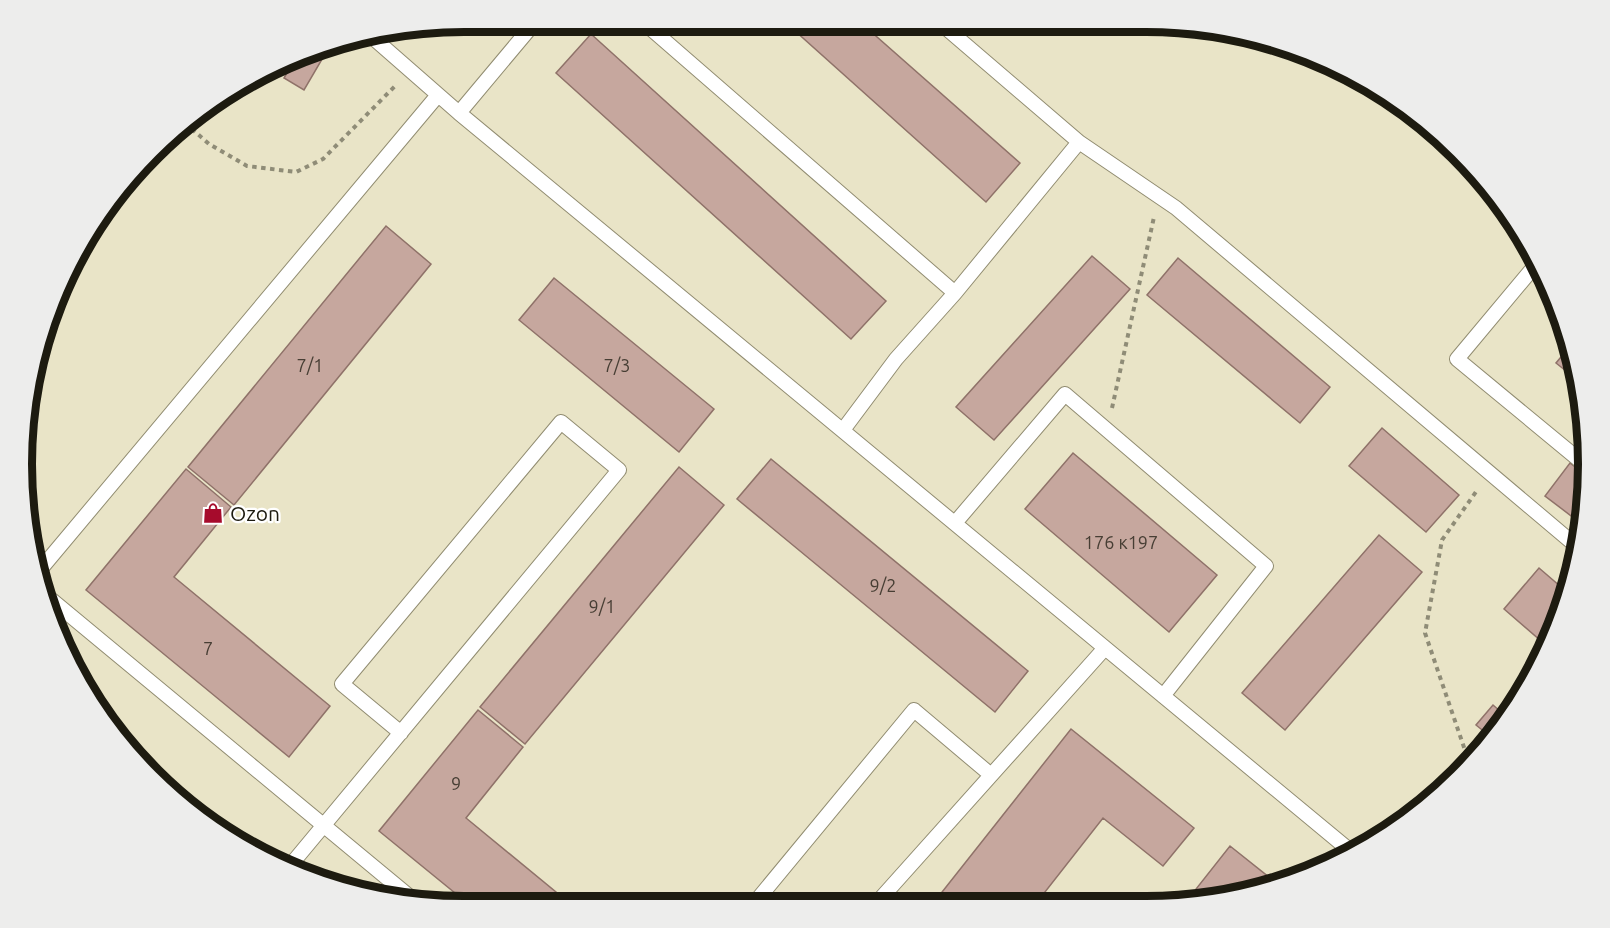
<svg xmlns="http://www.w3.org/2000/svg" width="1610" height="928" font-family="Ubuntu,sans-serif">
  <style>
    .building { fill: #c6a79e; stroke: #8f7269; stroke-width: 1.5 }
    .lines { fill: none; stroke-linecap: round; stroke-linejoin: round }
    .service-casing { stroke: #918c71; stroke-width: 16 }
    .path { stroke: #8f8c77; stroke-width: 4; stroke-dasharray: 4.5 4.5; stroke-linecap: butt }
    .service { stroke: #fff; stroke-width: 14 }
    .labels { text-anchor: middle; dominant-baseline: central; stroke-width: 4.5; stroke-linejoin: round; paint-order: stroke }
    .number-label { font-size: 18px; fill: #473e34 }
    .poi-label { font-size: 21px; fill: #1d1b10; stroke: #fff; text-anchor: start }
    .rim { fill: none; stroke: #1d1b10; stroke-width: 8 }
  </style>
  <rect width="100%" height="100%" fill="#e9e4c7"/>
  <path class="building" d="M784,21L860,22L1020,163L986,202Z
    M591,34L886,301L851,339L556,73Z
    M321,45L328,49L304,90L284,78L295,59Z
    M386,226L431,264L234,505L188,467Z
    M1092,256L1130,289L994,440L956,407Z
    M1178,258L1330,387L1300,423L1147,295Z
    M554,278L714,409L679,452L519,320Z
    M1571,345L1580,377L1581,383L1556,363Z
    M1382,428L1459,495L1426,532L1349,466Z
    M1073,453L1217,575L1169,632L1025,509Z
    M771,459L1028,671L995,712L737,499Z
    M1570,463L1588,477L1583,525L1545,496Z
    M679,467L724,505L525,744L480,707Z
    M186,469L231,507L174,577L330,706L289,757L86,590Z
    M1379,535L1422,572L1285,730L1242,693Z
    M1539,568L1568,593L1555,633L1548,647L1504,609Z
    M1493,705L1508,718L1492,738L1476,725Z
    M478,710L523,747L466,818L573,906H471L379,831Z
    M1071,729L1194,828L1163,866L1103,818L1034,906H931Z
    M1230,846L1279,885L1209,899L1196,889Z"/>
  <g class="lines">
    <g class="service-casing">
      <path id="service" d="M642,21L955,293
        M371,36L459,113L1354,854
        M459,113L536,21
        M1079,142L1176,208L1581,550
        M1538,262L1457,359L1589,468
        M843,430L896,359L955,293L1079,142L939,22
        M955,523L1065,394L1266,566L1163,696
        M39,571L438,95
        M42,592L416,902
        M289,867L619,470L561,422L342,684L401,733
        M752,906L914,710L991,775
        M874,906L1105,648"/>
    </g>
    <path class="path" d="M185,123L209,144L247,166L296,172L323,159L397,84
      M1112,408L1154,217
      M1470,765L1425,633L1442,540L1478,489"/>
    <use href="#service" class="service"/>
  </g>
  <defs>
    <g id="shop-bare" transform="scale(1.62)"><path d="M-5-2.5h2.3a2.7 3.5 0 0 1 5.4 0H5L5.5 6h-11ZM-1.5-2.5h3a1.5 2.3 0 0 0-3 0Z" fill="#a60b2c" stroke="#fff" stroke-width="2.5" paint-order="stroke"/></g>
  </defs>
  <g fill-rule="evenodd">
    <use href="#shop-bare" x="213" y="513"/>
  </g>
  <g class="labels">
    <g class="number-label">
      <text x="310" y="365">7/1</text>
      <text x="617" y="365">7/3</text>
      <text x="1121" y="542">176 к197</text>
      <text x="883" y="585">9/2</text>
      <text x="602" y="606">9/1</text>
      <text x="208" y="648">7</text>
      <text x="456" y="783">9</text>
    </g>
    <g class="poi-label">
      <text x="230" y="513">Ozon</text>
    </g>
  </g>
  <path d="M0 0H1610V928H0ZM464 32H1146A432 432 0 0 1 1578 464V464A432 432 0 0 1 1146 896H464A432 432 0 0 1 32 464V464A432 432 0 0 1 464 32Z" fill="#ededec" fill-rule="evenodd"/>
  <path class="rim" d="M464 32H1146A432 432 0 0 1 1578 464V464A432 432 0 0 1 1146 896H464A432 432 0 0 1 32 464V464A432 432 0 0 1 464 32Z"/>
</svg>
